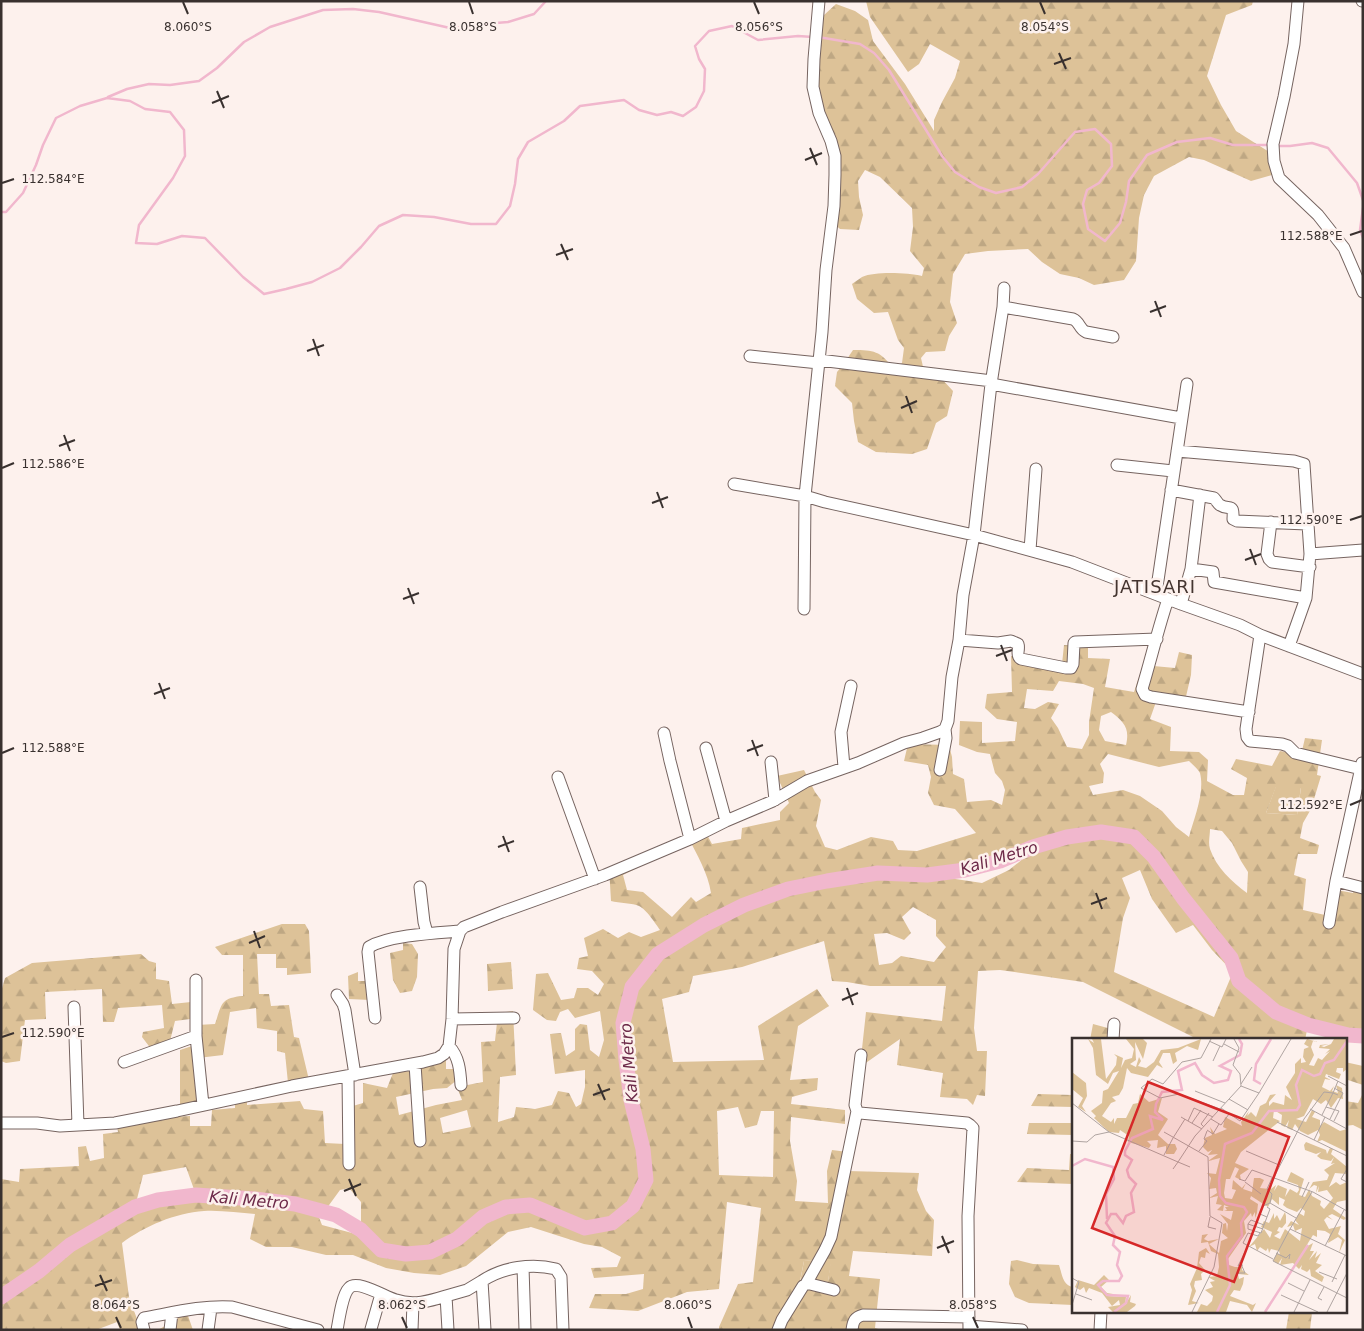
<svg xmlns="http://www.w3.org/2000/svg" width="1364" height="1331" font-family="'DejaVu Sans',sans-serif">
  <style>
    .green { fill: #ddc298 }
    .forest { fill: url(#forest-firs); fill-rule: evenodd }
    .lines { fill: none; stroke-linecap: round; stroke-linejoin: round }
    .stream { stroke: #f1b7cd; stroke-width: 2.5 }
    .river { stroke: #f1b7cd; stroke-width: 15 }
    .minor-casing { stroke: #766460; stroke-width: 13 }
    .minor { stroke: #fff; stroke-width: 11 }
    .ticks { fill: none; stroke: #39312f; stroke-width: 2 }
    .labels { text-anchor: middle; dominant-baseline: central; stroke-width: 5; stroke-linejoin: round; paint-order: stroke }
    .water-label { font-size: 16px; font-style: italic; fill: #6d2a49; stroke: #fdf1ed }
    .quarter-label { font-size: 18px; letter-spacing: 1px; fill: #443530; stroke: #fdf1ed }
    .inset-river { fill: none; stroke: #f1b7cd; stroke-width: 2.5 }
    .inset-road { fill: none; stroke: #afa4a1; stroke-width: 1 }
    .view { fill: #d62828; fill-opacity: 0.15; stroke: #d62828; stroke-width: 2.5 }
    .inset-edge { fill: none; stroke: #39312f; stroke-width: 2.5 }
    .ticks-label { font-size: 12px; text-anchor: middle; fill: #39312f; stroke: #fdf1ed; stroke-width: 5; stroke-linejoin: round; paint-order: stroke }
  </style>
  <defs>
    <pattern id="forest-firs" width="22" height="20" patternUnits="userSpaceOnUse" patternTransform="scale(1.25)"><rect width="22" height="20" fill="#ddc298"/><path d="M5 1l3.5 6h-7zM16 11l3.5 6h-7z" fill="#bea783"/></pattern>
  </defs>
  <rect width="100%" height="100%" fill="#fdf1ed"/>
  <path class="green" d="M1276,786L1301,787L1297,815L1266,813Z
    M832,1258L828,1281L799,1287L804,1261Z"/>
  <path class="forest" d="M866,1H1253L1252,5L1226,15L1207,76L1221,105L1236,131L1277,157L1279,169L1272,175L1251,181L1204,160L1189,157L1154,176L1144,195L1139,218L1136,261L1124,280L1094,285L1079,278L1060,274L1042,262L1028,249L988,251L965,254L953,274L950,302L957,323L949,336L945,351L926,352L921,358L924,371L941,378L953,391L947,416L936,423L927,449L912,454L876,452L858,442L854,421L852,403L835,386L837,372L843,365L853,350C874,350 880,351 893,368L902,363L904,348L898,340L888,312L874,313L857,299L852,284C855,282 859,279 862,277C876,271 908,273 922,276L924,268L910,251L913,227L912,208L880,177L865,170L858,181L859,197L863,215L859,230L840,229L831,221L835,175L819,113L811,27L836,4L855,11L868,20L873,41L905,84L934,131V120L942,102L955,78L960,61L930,44L919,64L908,72L870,17Z
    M1064,645L1088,646V658L1110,659L1105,687L1134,692L1143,665L1175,668L1179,652L1192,655L1191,675L1184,705L1156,702L1150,719L1171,727L1170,751L1199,752L1208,760L1207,781L1233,795H1244L1247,778L1231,769L1236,759L1272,766L1280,751L1301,755L1305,738L1322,740L1317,775L1321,776L1311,809L1303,823L1300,838L1319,845L1317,854H1298L1294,875L1306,879L1303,910L1325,915L1331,889L1353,893L1355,886L1363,888V1036L1348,1035L1308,1025L1305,1040H1199L1083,982L1000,970L978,971L974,1028L977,1051H987L985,1096L977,1095L973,1105L967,1099L940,1097L943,1073L897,1065L900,1039L860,1067L866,1012L942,1021L946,986H870L847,982L832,981L824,941L742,967L693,976L689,992L662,999L673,1062L764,1060L758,1026L817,989L829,1006L798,1026L790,1080L818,1078L817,1090L792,1097L791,1104L845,1110V1124L791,1117L790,1141L797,1181L795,1201L828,1203L827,1171L832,1150L848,1152V1171L919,1173L917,1190L926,1211L934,1220L932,1256L853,1251L849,1276L880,1279L875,1328L882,1330H719V1327L738,1284L753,1282L761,1208L727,1202L719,1289L687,1292L638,1311L589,1308L595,1294H626L643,1289L644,1274L594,1278L591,1268L617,1267L621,1257L602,1247L584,1244L531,1227L508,1232L466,1266L440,1275L414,1273L386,1268L353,1255H326L292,1247H266L250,1239L255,1214C239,1213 221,1210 204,1211C175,1213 145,1226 122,1243L129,1297L141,1330H120L117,1322L96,1330H1V1179L19,1182L20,1169L79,1166L78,1147L86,1146L90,1161L104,1158L103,1134L118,1132L117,1126L171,1117L190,1116V1126H211L212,1110L235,1108V1097H247V1105L300,1101L304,1109L323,1111L325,1143L345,1144L346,1108L363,1103V1083L387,1088L393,1073L419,1070L421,1066L446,1058V1069H456L457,1080L447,1088L433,1089L396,1097L399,1115L436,1105L462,1100L457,1087L483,1082L481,1042L495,1041L498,1013L513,1011L516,1075L500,1077L498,1122L514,1117L516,1107L535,1109L552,1105L558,1091L569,1093L576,1107L581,1104L585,1087V1070L555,1074L550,1034L561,1033L566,1056L575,1050V1029L580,1024L587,1025L590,1050L599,1057L604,1040L600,1011L575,1018L568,1009L560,1012L556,1021L547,1020L533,1010L536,974L548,973L561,1000L574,998L577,988H588L598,995L604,984L592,971L577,969L579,958L588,956L584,938L603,929L618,938L629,932L641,937L660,930C656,924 646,909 639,906C633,903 619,903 611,901L609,867L639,861L637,868L623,875L627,890L643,892L672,917L691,897L696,902L711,893C708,873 697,855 688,837L705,831L712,844L741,839L742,828L780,820V812L789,803L777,776L804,770L815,792L821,800L816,826L825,847L837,850L871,837L893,841L898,850L917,851L976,833L955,809L934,805L928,793L931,777L928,765L904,761L908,744L949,745L952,757L953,774L964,779L967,802L991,800L1002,805L1005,790L1002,781L995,773L990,754L977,752L959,745L960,721L982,722V743L1015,741L1017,722L997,719L985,708L987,694L1012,692L1011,656L1062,664ZM1059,681L1083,684L1094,688L1089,722V735L1082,749L1067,747L1058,728L1051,718L1059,704L1048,702L1035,709L1024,708L1027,689L1053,691ZM1111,712C1124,722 1130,728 1126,745L1105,741L1099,730L1101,716ZM1108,754L1159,767L1189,761C1193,765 1198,769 1200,773C1205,793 1194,818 1189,837L1176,827L1162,811L1140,796L1123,790L1093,795L1089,786L1103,783L1104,773L1100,764ZM1276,787L1301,788L1297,815L1266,813ZM1210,829L1222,831L1232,843L1241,861L1248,872L1247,893C1232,882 1216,867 1210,849C1208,843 1210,835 1210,829ZM1033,848L1034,850L1009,870L982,883L929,875L965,870L1000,861ZM1140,870L1152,899L1176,933L1193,925L1212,950L1233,972L1214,1017L1114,972L1123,918L1130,898L1122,878ZM913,907L936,920V936L946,947L934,962L901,956L892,963L879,965L874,934L887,933L904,940L911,933L902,917ZM738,1107L745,1128L757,1125L761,1111H774L773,1177L719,1175L717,1111ZM467,1110L471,1127L443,1133L440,1118ZM186,1167L196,1195L158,1200L135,1207L143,1175ZM349,1188L361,1202V1230L367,1237L322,1225L316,1210L324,1212L340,1190ZM831,1259L828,1281L799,1286L804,1261Z
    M282,924H305L309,931L311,973L287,975V968H276V954H257L259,994H269L271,1006L289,1005L294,1037L299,1038L309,1080L288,1083L285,1053L277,1051V1031L257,1028L256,1008L230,1012L223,1055L198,1058V1109L180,1113V1050L195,1045L197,1025L215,1024C222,1004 220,998 243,996V955H222L215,947Z
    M403,943L412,944L418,954L417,977L412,991L400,993L393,980L390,953L403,950Z
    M141,954L149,961L156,963V979L169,981L172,1004L191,1002L190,1019L175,1021L168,1049L155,1054L142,1037L143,1032L164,1028L162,1005L118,1008L114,1022H103L102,989L45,992L46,1019L25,1020L20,1061L6,1063L1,1061V992L5,978L32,963Z
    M511,962L513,989L488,991L487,964Z
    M358,972V981H369L370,1000L349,999L348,976Z
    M1093,1024L1115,1030L1114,1040H1090Z
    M1345,1062L1363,1066V1085L1345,1079Z
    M1363,1093V1130L1353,1125L1345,1126V1101L1358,1103Z
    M1038,1094L1073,1095V1107L1031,1106Z
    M1029,1123H1073V1135L1027,1134Z
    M1070,1154H1073V1184L1017,1182L1027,1168L1069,1170Z
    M1017,1260L1033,1264L1059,1265C1062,1274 1063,1286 1073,1287V1305L1029,1303L1015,1297L1009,1284L1011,1261Z
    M1289,1312H1312L1310,1330H1286Z
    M187,1313L193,1330H158Z"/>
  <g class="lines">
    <path class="stream" d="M818,37L860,44L874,53L889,70L942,156L955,172L979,187L996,193L1022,187L1038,174L1075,132L1095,129L1111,144L1112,166L1099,183L1087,190L1083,204L1088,229L1105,241L1120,223L1126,202L1129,181L1147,155L1177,142L1210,138L1233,145H1269
      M108,97L127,89L149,84L170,85L199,81L217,68L244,42L270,27L323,10L353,9L379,12L450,28L466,27L484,24L508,22L534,14L546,1
      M1277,146H1290L1312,143L1328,148L1357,183L1363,200
      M1363,208L1360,230L1363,238
      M1,212H6L23,193L36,165L43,145L56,118L80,106L107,98L130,101L145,109L170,112L184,130L185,156L173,178L139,225L136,243L157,244L182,236L205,238L243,277L264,294L286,289L312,282L340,268L361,247L379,226L403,215L434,217L471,224H496L510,206L515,184L518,159L528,142L564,121L580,106L624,100L639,110L657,115L671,112L683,116L696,107L704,91L705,69L699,59L695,46L709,31L732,26L758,40L798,36L813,37"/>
    <path class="river" d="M1,1297L39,1271L70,1245L135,1207L158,1200L196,1195L255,1199L295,1204L336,1215L361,1230L381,1250L406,1254L430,1252L457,1239L483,1217L506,1207L530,1205L585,1228L612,1223L633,1206L646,1180L643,1149L631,1100L626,1060L623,1023L632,987L658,954L704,925L744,905L788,889L827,881L878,873L927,875L965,870L1000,861L1033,847L1067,837L1101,832L1134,837L1154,857L1183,898L1231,958L1239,981L1276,1012L1308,1025L1348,1035L1363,1036"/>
    <g class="minor-casing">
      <path id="minor" d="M819,1L814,59L813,87L819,113L831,141L835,156V175L834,206L826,270L822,332L805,496L825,502L974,535L1072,562L1181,604L1240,625L1260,635L1363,674
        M1298,1L1294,44L1284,97L1273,144L1274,161L1279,178L1318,215L1344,248L1363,292
        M1362,1H1363
        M1003,307L1073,319C1080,322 1079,329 1086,332L1113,337
        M750,356L819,363
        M819,360L992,381
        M991,384L1181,418
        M1177,451L1294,461L1304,464L1310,554L1306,598L1289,646
        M1117,465L1173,471
        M734,484L805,496L804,609
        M1171,490L1214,498C1216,500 1218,504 1220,505C1229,511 1234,502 1233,519L1237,521L1307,524
        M1271,522L1267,554L1269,559L1272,562L1310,567
        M1030,550L1036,469
        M1310,554L1363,550
        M1191,569L1200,495
        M1156,594L1187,384
        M1168,599C1158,629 1151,659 1142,689L1145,695L1151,697L1249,712
        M1181,604L1191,569L1213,572L1214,582L1306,598
        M1260,635L1246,729L1247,737L1250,741L1282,744L1288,746L1295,753L1361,769
        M959,640L998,643L1011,641L1018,644C1020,650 1015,655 1021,659L1066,668H1071L1073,664L1074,643L1075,642L1157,639
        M664,733L670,761L690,839
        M706,748L726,821
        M771,762L775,800
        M1362,763L1336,881L1363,888
        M844,767L841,732L851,686
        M940,770L946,738L945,729
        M558,777L595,879
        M420,887L424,922L427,933
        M1329,923L1336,881
        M196,980V1036L203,1105
        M337,995L343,1004L345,1010L355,1075
        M74,1007L78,1125
        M375,1018L368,952L369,947C390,935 435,933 460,931
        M452,1019L514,1018
        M1113,1040L1114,1024
        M449,1046C459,1057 460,1070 461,1085
        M861,1055L855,1105L857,1111L860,1113L967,1123L970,1125L973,1128L968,1216L969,1330
        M124,1062L196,1036
        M415,1064L420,1141
        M348,1076L349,1164
        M1,1123H37L60,1126L115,1123L177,1111L292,1086L423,1062L438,1058L444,1054L449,1046L452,1019L454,949L460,931L464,927L502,912L605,875L690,839L726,821L773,801L807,781L858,763L904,743L923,738L940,732L945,729L948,721L952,677L959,640L963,595L974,535L991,384L1003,307L1004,288
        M523,1267L525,1330
        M806,1284L825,1250L831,1237L857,1111
        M446,1296L467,1290L482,1281
        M969,1326L1022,1330
        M371,1329L381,1294
        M144,1330L142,1322L144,1318C172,1313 202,1305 232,1307L318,1330
        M170,1330L172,1313
        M208,1330L211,1308
        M337,1330C339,1320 342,1295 349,1288C357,1279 385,1297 396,1300C413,1306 430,1301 446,1296L448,1330
        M412,1330L413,1303
        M485,1330L482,1281C503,1267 532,1263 556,1269L561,1277L563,1330
        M778,1330L782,1320L803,1286L806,1284H810L834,1290
        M852,1330C853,1321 855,1317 863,1315L969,1317
        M1100,1330L1101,1312"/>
    </g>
    <use href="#minor" class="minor"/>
  </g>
  <path class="ticks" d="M183,2L188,14M469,2L473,14M754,2L759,14M1040,2L1045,14M1059,53L1066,69M1054,64L1071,58M217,91L224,108M212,103L229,96M810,148L817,165M805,160L822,153M2,183L14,179M1350,235L1362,231M561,244L568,260M556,255L573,249M1155,301L1161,317M1150,312L1166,306M313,339L319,356M307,351L324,345M906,396L912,413M901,408L917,401M64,435L70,451M59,446L75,440M2,468L14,463M657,492L663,508M652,503L668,497M1350,520L1362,516M1250,549L1256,565M1245,560L1261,554M408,588L414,604M403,599L419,593M1001,645L1007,661M996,656L1012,650M159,683L165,699M154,694L170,688M752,740L758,756M747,751L763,745M2,753L14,748M1350,805L1362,800M503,836L509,852M498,847L514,841M1096,893L1102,909M1091,904L1107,898M254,931L260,948M249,943L265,936M847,988L853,1005M842,1000L858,993M2,1037L14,1033M598,1084L605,1100M593,1095L610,1089M349,1179L356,1196M344,1191L361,1184M942,1236L949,1253M937,1248L954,1241M100,1275L107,1291M95,1286L112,1280M116,1317L121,1328M402,1317L407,1328M688,1317L692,1328M973,1317L978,1328"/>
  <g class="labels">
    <g class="water-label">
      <text transform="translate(999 858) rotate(-17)">Kali Metro</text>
      <text transform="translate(629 1063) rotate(-95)">Kali Metro</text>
      <text transform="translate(249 1200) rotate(5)">Kali Metro</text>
    </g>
    <g class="quarter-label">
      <text x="1155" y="586">JATISARI</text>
    </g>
  </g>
  <g transform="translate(1072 1038)">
    <rect width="275" height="275" fill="#fdf1ed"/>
    <path d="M16,1L22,5L20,1H29L34,41L44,27L45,19L42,16L51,20L49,30L53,22L60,20L62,11L54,1H71L75,5L71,21L63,4L64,22L58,26L64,29L67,19L69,23L66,28L74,30L82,24L89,12L106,10L129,1L126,12L115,8L103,15L105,23L101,26L98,15H91L87,24L91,30L85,27L76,39L59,35L55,30L51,50L47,57L40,59L44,63L39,65L30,78L39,84L42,80V86L45,80H54L61,66L66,65L68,56L77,64L90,60L86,74L96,81L86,97L96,106H103L105,111L102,116H94V108L85,110L86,102L75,103L79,107L77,110L56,104L57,98L48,92L47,95L37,94L22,80L24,78L19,73L30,65L31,53L36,51L47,33L41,35L36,46L24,37L21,10ZM235,1L246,4L241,3L239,9L242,17L237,27L242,28L246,20L250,22L258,13L253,16L258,11L247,10L248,7L257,6L249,8L252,9L259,6L262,1H275V31L271,34V30H265L264,34L269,36L267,41L254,36L253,39L259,42L253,41L250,49L258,53L262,48L260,53L266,55L264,47L270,50L271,61L266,60L259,70L254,62L249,66L241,61L232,78L224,81L234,84L240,72L243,74L240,79L248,82V88L252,84L268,93L275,91V114L250,102L245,104L248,97L246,92L236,97L228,93L223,86L220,92L215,90L217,82L213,89L209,87L210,77L202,72L201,80L208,83L169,114L163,125L177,131L168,137L169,142L163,139L167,131L163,129L158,141H154L152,155L153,160L160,161L164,152L160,151L161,142L170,150L174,145L171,151L180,154L182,140H188L192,142L188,150L197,151L200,146L199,151L204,147L202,153L206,147L215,151L213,159L218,151L225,155L227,152L226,147L215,143L219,134L232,141L227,157L233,159L241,144L255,142L257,137L252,132L263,125L259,126L262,119L259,123L249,121L245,118L249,114L244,116L233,112L232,107L234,104L254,112L255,116L258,110L261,111L259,116L275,129V136L263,135L257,149L264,144L268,147L275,144V162L265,164L261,171L274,180L272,182L260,176L256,178L261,182L255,179L252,182L257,191L269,188L266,196L273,202L267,215L270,202L266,199L256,205L258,196L253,193L245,192V199L241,197L236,205L234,209L241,205L238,213H242L237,222L245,213L243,220L249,215L244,225L250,227L243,233L252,239L250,244L239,238L238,231L235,234L229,231L230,227L227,231L221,225L208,227L210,220L206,226L201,223L205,215L208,217L207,213L199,211L197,215L196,210L194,213L188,209L185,213L183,206L177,209L192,191L198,200L200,194L189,189L192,183L197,185L202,175V181L205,177L208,183L213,174L214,178V185L210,190L207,189L205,193L208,194L202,198L208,201L213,191L228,203L230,190L223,193L221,187L215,189L219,183L227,187L223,182L227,175L232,178L233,173L229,170L225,174L215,170L211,167L213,162L207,159V167L200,161L196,169L179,158L178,161L186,166L185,175L183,180V174L180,179L179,175L172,183L174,195L156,221L157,227L163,229H168L170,223V232L177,237L166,236L167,241L172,239L171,246L168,253L162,252L158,258L181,267L184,265L180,274L175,267L158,263L154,274H125L129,266L135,268L140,263L141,258L133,252L141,249L138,244L143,243L136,239L145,238L147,229L146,216L139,213L136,204L129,205L130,197L136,196L132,201L136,203L147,201L137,206L147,215L149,203L156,200L150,195L151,186L154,185L155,193L156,186L148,176L159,182L161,173H152L155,172L153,169H157L152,167L151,173L145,172L150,167L144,166L146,158L137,160L145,155L144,150L137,151L139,140L135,135L144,136L148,120L136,123L146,116L136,117L140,112L136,114L131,109L133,100L140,97L138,89L143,96L155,91L151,89L153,79L170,88L169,84L177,73L175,78L179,74L184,79L188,68L194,65L198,57L204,56L197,64V68L201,64L212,67L213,57L220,62L214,49L223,35V26L229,20V25L234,24L231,19L232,11L237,9L232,6ZM242,147L245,148L244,155L247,148L246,154L255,152L261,160L252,171L248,167L249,163L240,158L237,151ZM0,34L14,45L15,58L10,68L14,74L6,69L11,60L0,51ZM134,210L138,216L134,214L133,220L129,219L127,225L133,232L129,236L130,242L123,243L122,248L124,253L120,263L127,265L116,267L120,252L118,246L125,230L127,214ZM32,237L37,242L29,249L35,255L41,256L35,258L54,259L53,267L59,257L58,264L64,266L63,268L55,274H41L36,269L48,267L47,262L40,268L30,255L17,250L14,255L12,249L8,252L3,249L6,242L22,247Z" fill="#ddc298" fill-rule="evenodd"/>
    <path class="inset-river" d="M189,46L182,42L184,26L199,1M0,128L13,121L41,129L42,141L34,156L35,181M42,274L54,265L56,258L35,257L26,247L31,243H47L50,238L45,227L48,214L41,207L43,198L34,185L39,176H44L51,185L54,178L62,174L59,155L64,146L57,139L55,132L60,122L53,117V113L60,100L81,91L78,78L91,82L83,74L84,66L90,54L110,52L106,33L123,25L130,37L142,45L156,42L159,33L148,28L168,17L170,6L167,1M145,274L158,247L155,218L170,198L169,185L175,174L172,169L154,165L148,158L147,142L153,106L180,95L197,73L225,72L228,67L224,47L230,32L242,38L248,36L253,25L262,22L275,3M193,274L236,207"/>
    <path class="inset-road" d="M139,1L129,20L110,24L91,46L80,41L69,50L88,60L107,56L148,71M137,3L150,9L154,1M152,6L167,14M141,23L148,8M256,38L275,48M169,46L180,29M123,53L153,65M187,55L219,1M157,61L176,72M0,65L37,94L106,124L123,98L169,48L168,36L161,27L167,10L162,1M254,69L267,73L262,83M149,70L168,83L187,55L169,48M238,71L275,91M250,77L261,55L266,57M109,79L130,91M139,81L149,87L157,76M258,81L271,55L262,50M116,83L122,70L141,79M205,84L275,118M120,85L129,72M132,89L129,86L137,75M135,92L141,96L147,86M92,94L136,119L138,178L150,185L142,229L120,274M101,100L113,81M242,102L253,79M0,103L15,104L23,97L37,94M127,113L135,103L132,101L135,93M174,113L207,127M92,117L101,100M101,131L106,124L118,129M275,131L269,141L275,144M167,141L173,143L180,132L241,154L275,173M201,141L232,81L252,54L261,55L266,43M173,144L189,156M240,154L218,191L275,218M230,159L237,144M198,165L224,180M138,179L136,189L144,191M195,179L188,176L191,168L198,165L200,156L195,151L200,140M176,186V191L189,195L198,171L195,169M176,186L179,182L192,187M176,186L191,191M218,191L201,223L275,260M188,195L186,198L176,195L171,205L201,221M253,208L272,172M204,215L214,220L218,216L217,221M171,227L166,228L176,208M247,234L265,241M165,235H173L169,226M0,240L7,244L0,267M260,244L273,217M216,245L232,253M4,256L20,262M209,257L246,274M250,262L246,260L252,249M222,274L238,242M255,274L275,235"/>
    <path class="view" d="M76,44L217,99L162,244L20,190Z"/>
    <rect width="275" height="275" class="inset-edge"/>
  </g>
  <g class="ticks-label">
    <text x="188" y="31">8.060°S</text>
    <text x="473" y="31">8.058°S</text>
    <text x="759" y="31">8.056°S</text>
    <text x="1045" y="31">8.054°S</text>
    <text x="53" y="183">112.584°E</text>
    <text x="1311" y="240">112.588°E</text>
    <text x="53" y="468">112.586°E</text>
    <text x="1311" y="524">112.590°E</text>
    <text x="53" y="752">112.588°E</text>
    <text x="1311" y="809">112.592°E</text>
    <text x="53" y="1037">112.590°E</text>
    <text x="116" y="1309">8.064°S</text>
    <text x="402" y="1309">8.062°S</text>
    <text x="688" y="1309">8.060°S</text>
    <text x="973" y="1309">8.058°S</text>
  </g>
  <rect width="1364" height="1331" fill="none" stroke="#39312f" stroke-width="5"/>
</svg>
